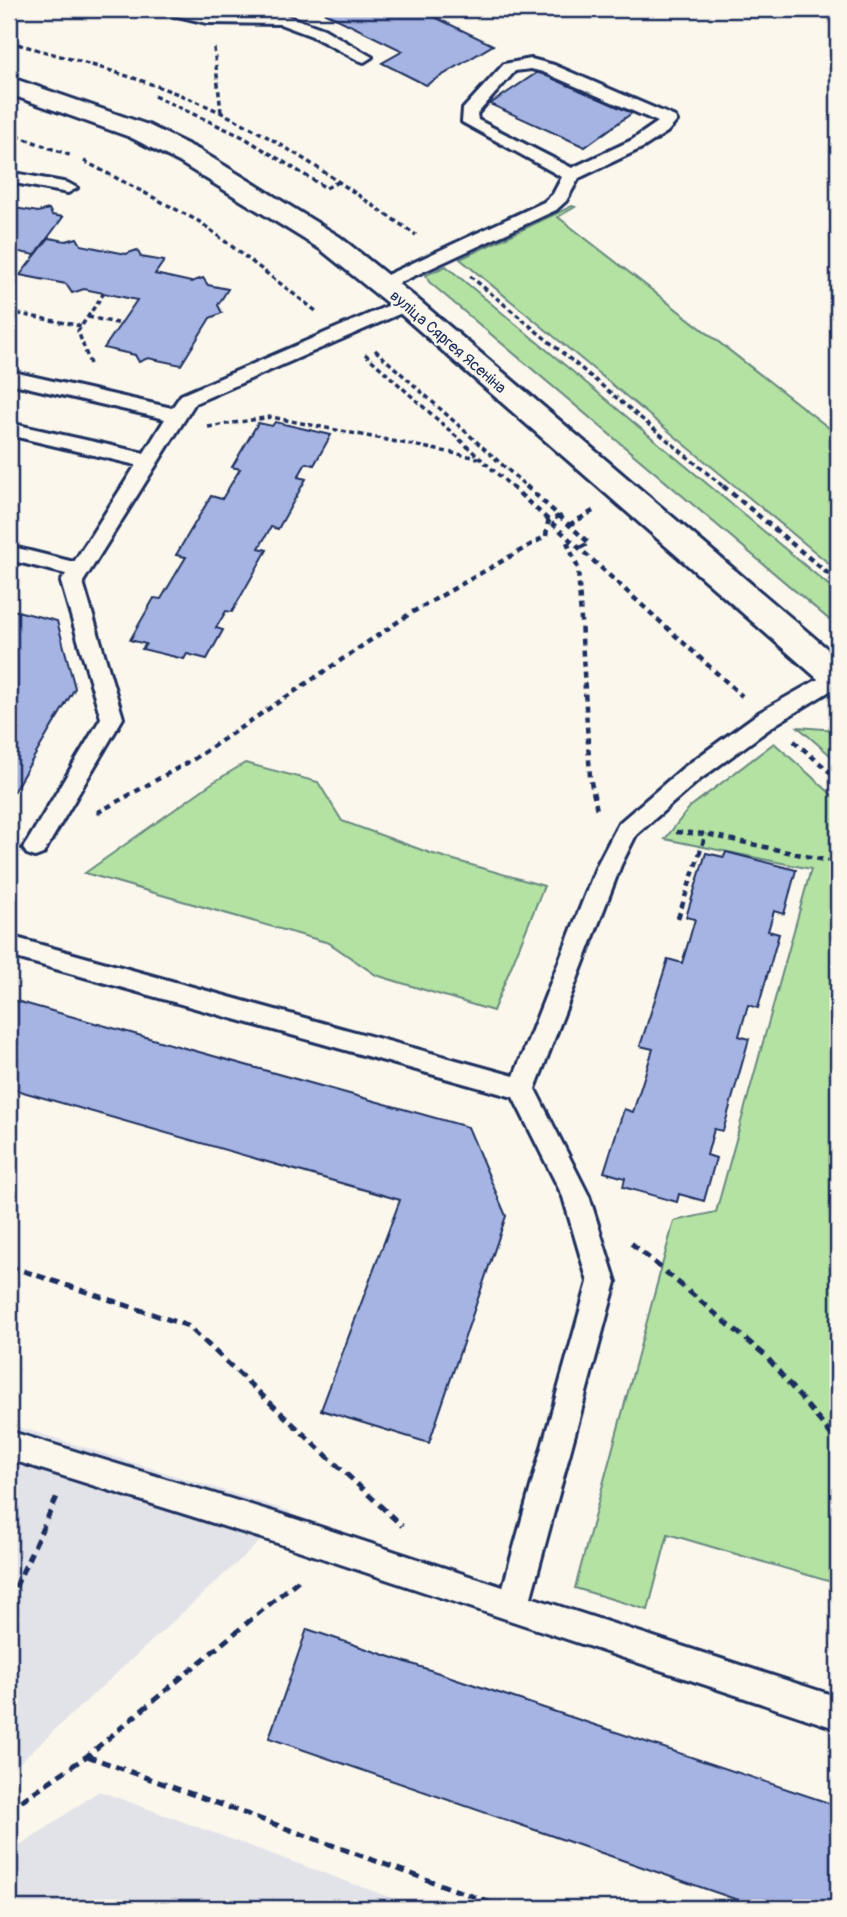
<svg xmlns="http://www.w3.org/2000/svg" width="847" height="1917" font-family="Pangolin,sans-serif">
  <style>
    .built { fill: #e2e3e9 }
    .green { fill: #b3e2a2; stroke: #678880; stroke-width: 2 }
    .building { fill: #a6b4e3; stroke: #1b2f5e; stroke-width: 2 }
    .lines { fill: none; stroke-linecap: round; stroke-linejoin: round }
    .service-casing { stroke: #1b2f5e; stroke-width: 6 }
    .secondary-casing { stroke: #1b2f5e; stroke-width: 6 }
    .path-far2 { stroke: #1b2f5e; stroke-width: 3.5; stroke-dasharray: 5 3.5; stroke-linecap: butt }
    .path-far1 { stroke: #1b2f5e; stroke-width: 4.5; stroke-dasharray: 6 5; stroke-linecap: butt }
    .path { stroke: #1b2f5e; stroke-width: 5; stroke-dasharray: 9 6; stroke-linecap: butt }
    .service { fill: #fbf7ec; fill-rule: evenodd }
    .secondary { fill: #fbf7ec; fill-rule: evenodd }
    .labels { text-anchor: middle; dominant-baseline: central; stroke-width: 5; stroke-linejoin: round; paint-order: stroke }
    .far-street-label { font-size: 16px; fill: #1b2f5e; stroke: #fbf7ec }
  </style>
  <rect width="100%" height="100%" fill="#fbf7ec"/>
  <filter id="ink" filterUnits="userSpaceOnUse"><feTurbulence type="fractalNoise" baseFrequency=".0143" numOctaves="2"/><feDisplacementMap in="SourceGraphic" scale="14" xChannelSelector="R" yChannelSelector="G"/><feConvolveMatrix kernelMatrix="1 2 1 2 8 2 1 2 1" color-interpolation-filters="sRGB"/></filter>
  <g filter="url(#ink)">
    <path class="built" d="M9,1424L292,1512L9,1772Z
      M99,1791L419,1908H9V1854Z"/>
    <path class="green" d="M572,206L575,207L558,217L838,435V571L460,259Z
      M446,266L838,593V627L429,282L426,275Z
      M798,727L836,730L838,762Z
      M774,743L838,800V1584L668,1534L648,1610L575,1588L674,1221L716,1212L811,869L665,839L690,807Z
      M245,763L318,782L342,821L430,853L544,886L493,1011L376,975L329,943L85,873L212,783Z"/>
    <path class="building" d="M332,9H418L493,45L426,85L382,63L403,51L325,13Z
      M538,72L632,113L585,147L490,104Z
      M9,207L38,212L49,209L52,215L63,217L35,255L9,250Z
      M49,238L66,241L77,238L81,245L126,254L137,250L141,257L164,261L155,274L191,282L203,278L208,285L228,289L218,305L222,313L210,318L181,365L148,358L139,362L135,355L104,348L137,300L84,289L72,293L66,284L20,275Z
      M275,422L331,435L314,465L306,463L298,477L306,479L278,529L271,527L259,548L267,550L232,612L226,611L216,628L223,630L207,659L187,654L184,659L142,649L146,644L130,640L154,598L161,599L186,557L176,555L211,496L222,499L240,469L232,467L258,423L272,426Z
      M9,609L57,621L75,688L9,799Z
      M726,852L796,870L784,914L774,911L768,931L779,934L758,1008L748,1005L739,1036L749,1039L723,1131L714,1129L707,1155L716,1158L704,1201L679,1194L677,1202L623,1187L625,1178L604,1172L624,1109L633,1112L653,1049L640,1046L668,959L682,963L689,940L695,919L686,917L706,853L724,857Z
      M9,999L468,1127L506,1216L429,1443L321,1410L400,1200L9,1088Z
      M307,1629L838,1806V1908H761L269,1738Z"/>
    <g class="lines">
      <g class="service-casing">
        <path id="service" d="M9,9H22L9,18Z
          M159,9H182L207,13L255,12L282,14L324,29L372,57L364,62L358,60L312,36L280,24L207,23L161,12Z
          M531,59L554,65L675,117L677,121L667,132L644,147L579,178L566,201L556,210L388,288H376L373,284L376,280L544,202L553,194L562,177L462,122L463,109L504,64ZM531,69L543,72L658,122L632,140L572,168L478,120L477,114L515,71Z
          M9,172L68,183L77,188L68,193L9,182Z
          M406,298L415,304L413,308L195,403L83,582L123,718L43,854L35,857L27,854L23,848L27,842L101,718L61,582L66,574L9,560V546L74,562L136,465L9,435V423L144,453L165,419L9,383V371L172,408L181,395Z
          M838,668V686L776,724L699,780L636,835L621,865L535,1089L589,1196L616,1282L531,1597L838,1697V1729L277,1543L9,1459V1431L277,1513L503,1587L588,1282L563,1197L513,1097L9,956V936L514,1076L597,865L619,823L683,768L760,712Z"/>
      </g>
      <g class="secondary-casing">
        <path id="secondary" d="M9,77L148,125L199,150L340,237L416,298L838,658V689L826,686L396,310L320,249L179,162L130,137L9,94Z"/>
      </g>
      <path class="path-far2" d="M10,42C82,62 155,81 222,113C291,146 353,192 416,235
        M214,48L221,112
        M154,96L243,137L326,188L338,182
        M9,133L72,156
        M84,161L200,222L316,311
        M470,276L725,488
        M9,312L81,326
        M88,317L121,324
        M375,350L528,488
        M365,354L513,488
        M90,364L78,331L104,293
        M208,427L271,417L478,458"/>
      <path class="path-far1" d="M511,486L742,696
        M526,486L589,543L578,549
        M723,486L838,582
        M569,525L593,511
        M567,542L578,568L590,777L597,810
        M794,741L838,779
        M97,813L194,759L411,613L546,536L548,522L559,516
        M676,832L706,834L838,863
        M678,918L706,834"/>
      <path class="path" d="M631,1243L766,1356L838,1443
        M9,1266L188,1326L402,1526
        M9,1601L57,1497
        M87,1756L505,1908
        M9,1809L87,1756L301,1578"/>
      <use href="#service" class="service"/>
      <use href="#secondary" class="secondary"/>
    </g>
  </g>
  <g class="labels">
    <g class="far-street-label">
      <text transform="translate(448 342) rotate(41)">вуліца Сяргея Ясеніна</text>
    </g>
  </g>
  <rect width="847" height="1917" fill="none" stroke="#fbf7ec" stroke-width="35"/>
  <rect x="18" y="18" width="812" height="1882" fill="none" stroke="#1b2f5e" stroke-width="2.5" filter="url(#ink)"/>
</svg>
